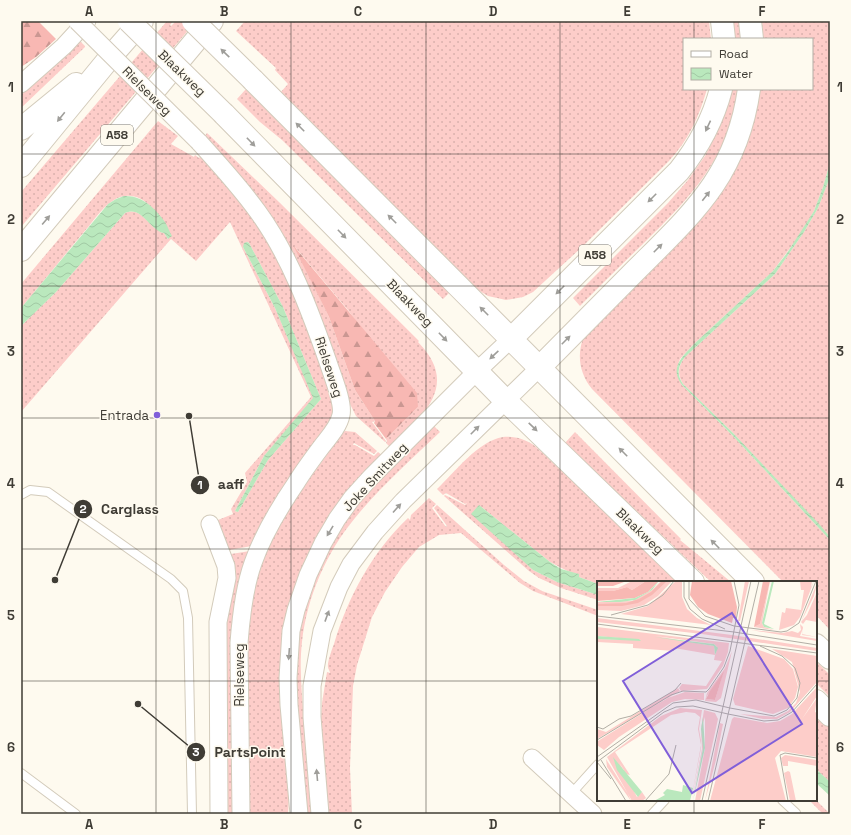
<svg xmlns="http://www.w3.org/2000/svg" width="851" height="835" font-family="'Space Grotesk',sans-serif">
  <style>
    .grass { fill: url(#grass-dots); fill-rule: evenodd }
    .forest { fill: url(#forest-firs) }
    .water { fill: url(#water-waves) }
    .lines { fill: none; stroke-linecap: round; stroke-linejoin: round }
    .service-casing { stroke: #d3cbbb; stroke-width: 10 }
    .minor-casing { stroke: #d3cbbb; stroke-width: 19 }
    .secondary-casing { stroke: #d3cbbb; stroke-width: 24 }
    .motorway-casing { stroke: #d3cbbb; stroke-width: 24 }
    .service { stroke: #fff; stroke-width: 8 }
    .minor { stroke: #fff; stroke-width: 17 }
    .secondary { stroke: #fff; stroke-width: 22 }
    .motorway { stroke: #fff; stroke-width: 22 }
    .minor-bridge-casing { stroke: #d3cbbb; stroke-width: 19; stroke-linecap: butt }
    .secondary-bridge-casing { stroke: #d3cbbb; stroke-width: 24; stroke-linecap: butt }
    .minor-bridge { stroke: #fff; stroke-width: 17 }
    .secondary-bridge { stroke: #fff; stroke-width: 22 }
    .oneway { fill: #9f9e9a }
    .grid { fill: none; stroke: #3f3c35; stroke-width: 1; stroke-opacity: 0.55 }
    .poi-dot { fill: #805fd9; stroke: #fefaef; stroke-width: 1.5 }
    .labels { text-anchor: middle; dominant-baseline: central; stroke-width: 3; stroke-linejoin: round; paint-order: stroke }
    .shield { fill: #fefaef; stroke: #78756d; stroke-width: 1 }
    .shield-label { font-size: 12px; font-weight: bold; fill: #3f3c35 }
    .street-label { font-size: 13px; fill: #3f3c35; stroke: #fefaef }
    .poi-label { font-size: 13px; fill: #3f3c35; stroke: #fefaef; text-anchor: end }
    .inset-road { fill: none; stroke: #b2aea5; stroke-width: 1 }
    .view { fill: #805fd9; fill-opacity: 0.15; stroke: #805fd9; stroke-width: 2 }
    .inset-edge { fill: none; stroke: #3f3c35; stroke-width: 2 }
    .leader { fill: none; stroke: #3f3c35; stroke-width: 1.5 }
    .callout-dot { fill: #3f3c35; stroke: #fefaef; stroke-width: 1.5 }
    .mark-label { font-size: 12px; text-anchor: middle; font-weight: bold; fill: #fff }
    .callout-label { font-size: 14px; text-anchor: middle; font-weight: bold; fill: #3f3c35; stroke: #fefaef; stroke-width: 3; stroke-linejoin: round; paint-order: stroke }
    .neatline { fill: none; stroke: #3f3c35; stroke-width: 1.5 }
    .grid-label { font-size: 13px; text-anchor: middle; font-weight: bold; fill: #3f3c35 }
  </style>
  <defs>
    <pattern id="grass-dots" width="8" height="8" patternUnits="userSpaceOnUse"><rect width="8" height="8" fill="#fdcdc9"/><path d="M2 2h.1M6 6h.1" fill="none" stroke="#dab1ad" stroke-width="1.8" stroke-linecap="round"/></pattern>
    <pattern id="forest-firs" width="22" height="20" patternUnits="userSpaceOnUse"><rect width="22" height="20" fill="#f8b8b3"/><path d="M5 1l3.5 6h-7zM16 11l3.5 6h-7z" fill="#ca9792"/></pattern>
    <pattern id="water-waves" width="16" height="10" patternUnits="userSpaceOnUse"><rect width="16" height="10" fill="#bae8bd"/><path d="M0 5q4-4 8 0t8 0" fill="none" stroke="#a1c8a3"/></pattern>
  </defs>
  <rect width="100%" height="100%" fill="#fefaef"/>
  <path class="grass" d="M167,21H173L170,25L171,26L176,21H196L21,227V192Z
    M245,21H709L711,39H684V89H707C699,117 689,139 669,161L582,247L533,292L523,297L506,300L488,296L478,290L457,271L280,93L288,84L275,70L276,68L236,31Z
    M729,21H741L743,39H731Z
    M762,21H830V163L823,187L814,211L799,236L773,271L694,344L680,359L677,368V373L682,385L733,436L830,540V630L816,615V582H783L592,389C579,373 576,353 585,334L753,122L760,89H812V39H763Z
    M79,40L85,46V47L21,108V95Z
    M246,89L449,293L443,299L282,140L260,122L237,99Z
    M729,89H740C727,159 692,196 643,244C622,264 601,285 580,306L573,298L668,203L688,180L705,156L712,142Z
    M158,121L178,136L171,144L194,157L195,155L199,158L201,156L225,184L262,230L294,293L304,318L334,408L333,418L315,441L252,546L229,550L218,520L233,514L231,509L247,482L245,473L311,397L230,222L196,261L171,239L21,412V326L56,292L125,213C142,205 150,230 164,233L168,239C167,220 161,219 150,206C141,196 126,192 114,200C104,206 96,217 89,226C66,253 44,281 21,308V284ZM247,242L249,243L283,307L321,399L268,460L238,512L235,511L264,456L314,398L275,308L243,247Z
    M207,133L279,202L419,341L418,342C461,386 422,415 391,448L386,443L387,441L386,439L418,407L348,310L295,247L329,317L355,390L375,421L372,422L386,441L385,442L356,416L349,402L267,212L205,136Z
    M830,176V537L733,433L683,384C677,374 678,366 685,357L775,274L804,232L818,208Z
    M433,425L440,432C411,460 380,487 355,518C326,553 307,597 302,642C299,668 302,695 304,721C307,752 310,783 312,814H306L295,703L298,632L316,572L346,519L376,482Z
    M345,431L355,432L377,451L374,454L354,443L353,445H355L374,456L378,452L383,456L303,571L288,814H248L246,636L254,584L269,544L294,500L326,456L337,437Z
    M575,432L681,539L680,540L731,582H711L565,443Z
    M503,437C515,436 525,439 535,446L680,582H598V584L579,577L550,562L479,505L533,570L557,582L598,595V600L561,588L539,578L529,571L444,496L445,495L465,505L467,503L465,504L446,493L443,495L437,489C455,472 478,441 503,437Z
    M429,498L436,504L432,508L446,527L447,526L434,508L437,505L504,565L524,581L542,591L598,610V616L533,591L520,583L461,533L439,535L419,547L402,567L385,592L372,617L357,665L353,686L350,768L352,814H326L320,734L322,703L327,672L330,673C330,671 328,669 328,667C327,663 332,649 334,644C348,597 372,552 408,518L410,520L411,515Z
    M250,551L233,814H228L226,629L236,572L231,554Z
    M816,661L830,675V697L816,683Z
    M816,712L830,726V782L816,769Z
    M809,800H816L830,814H823Z"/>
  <path class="forest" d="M21,21H38L56,39L36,57L21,67Z
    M293,245L417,393L418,407L386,439L374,423L375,421L355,390L329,317Z"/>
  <path class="water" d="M830,163V176L828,182L818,208L804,232L775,274L685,357C678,366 676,374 683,384L733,433L820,525L830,537V540L733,436L682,385C669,368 682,357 694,344L773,271L787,253L814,211L823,187Z
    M124,196C142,195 155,208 165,222C168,227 169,231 172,236L168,239L164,233C149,230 142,205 125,213L56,292L21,326V308L108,204L116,199Z
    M247,242L249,243L283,307L321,399L268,460L238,512L235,511L264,456L313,398L275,308L243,247L244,243Z
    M479,505L550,562L561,569L579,574V577L598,584V595L557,582L533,570L471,514Z
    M816,769L830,782V796L816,783Z"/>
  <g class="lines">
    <g class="service-casing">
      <path id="service" d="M21,495L30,490L48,492L171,579L183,591L188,618L192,814
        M21,773L76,814
        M571,794L598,764
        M782,800L796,813L795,814
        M652,814L665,800"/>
    </g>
    <g class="minor-casing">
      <path id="minor" d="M21,84L64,46L87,21
        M199,142C220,165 240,187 258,212C290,256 310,311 328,362C332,375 344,403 341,415C339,426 329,437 322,446C313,458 304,470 296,483C279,508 263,534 253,563C244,588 241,616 239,643L241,814
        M210,524L226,566L227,578L218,622L219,814
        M532,758L593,814
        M299,814L289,705L288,678L291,631L296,610L308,575L323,543L337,519L352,498L371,477L477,371L511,339
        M320,814L312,717V686L322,631L339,587L351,564L375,532L403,501L539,368"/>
    </g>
    <g class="secondary-casing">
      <path id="secondary" d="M253,80C420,247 586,416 753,582
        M224,114L505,400L693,582
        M816,645L830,658
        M816,701L830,715"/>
    </g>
    <g class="motorway-casing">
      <path id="motorway" d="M722,21L724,39
        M750,21L752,39
        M21,129L76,84
        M21,166L112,55L142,21
        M21,250L212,21
        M511,339L679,171C699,146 713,120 721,89
        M539,368C571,336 603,303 635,271C693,213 737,175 749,89"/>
    </g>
    <use href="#service" class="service"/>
    <use href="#minor" class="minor"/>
    <use href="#secondary" class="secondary"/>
    <use href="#motorway" class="motorway"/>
    <g class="minor-bridge-casing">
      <path id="minor-bridge" d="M77,21L199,142"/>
    </g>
    <g class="secondary-bridge-casing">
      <path id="secondary-bridge" d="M129,21L224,114
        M193,21L253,80"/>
    </g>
    <use href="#minor-bridge" class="minor-bridge"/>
    <use href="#secondary-bridge" class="secondary-bridge"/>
  </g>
  <defs><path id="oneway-solid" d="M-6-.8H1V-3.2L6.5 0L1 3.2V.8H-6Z"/></defs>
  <g class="oneway">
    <use href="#oneway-solid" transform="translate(225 53) rotate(-136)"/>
    <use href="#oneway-solid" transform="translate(61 117) rotate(129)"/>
    <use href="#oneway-solid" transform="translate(708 126) rotate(115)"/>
    <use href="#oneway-solid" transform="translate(300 127) rotate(-135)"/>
    <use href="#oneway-solid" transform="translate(251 142) rotate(46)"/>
    <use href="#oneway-solid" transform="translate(706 196) rotate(-52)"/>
    <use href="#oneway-solid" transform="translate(652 198) rotate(135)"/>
    <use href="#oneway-solid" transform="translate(392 219) rotate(-135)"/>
    <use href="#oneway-solid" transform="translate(46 220) rotate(-50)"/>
    <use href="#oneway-solid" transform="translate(342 234) rotate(46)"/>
    <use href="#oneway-solid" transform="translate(658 248) rotate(-45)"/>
    <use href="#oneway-solid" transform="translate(560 290) rotate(135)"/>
    <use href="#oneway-solid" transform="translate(484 311) rotate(-135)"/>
    <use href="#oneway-solid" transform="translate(443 337) rotate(46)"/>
    <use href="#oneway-solid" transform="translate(566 340) rotate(-45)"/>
    <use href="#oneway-solid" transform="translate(494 355) rotate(137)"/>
    <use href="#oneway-solid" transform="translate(533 427) rotate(44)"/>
    <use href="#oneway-solid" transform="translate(475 430) rotate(-45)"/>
    <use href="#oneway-solid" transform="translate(623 452) rotate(-135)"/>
    <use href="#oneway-solid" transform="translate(397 508) rotate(-48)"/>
    <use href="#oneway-solid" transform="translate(330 531) rotate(121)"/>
    <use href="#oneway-solid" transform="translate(715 544) rotate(-135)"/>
    <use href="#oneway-solid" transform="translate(327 616) rotate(-70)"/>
    <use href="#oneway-solid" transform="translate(289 654) rotate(94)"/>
    <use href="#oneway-solid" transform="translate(317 775) rotate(-95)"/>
  </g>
  <path class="grid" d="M156,21V814M291,21V814M426,21V814M560,21V814M694,21V39M694,89V582M21,154H830M21,286H830M21,418H830M21,549H830M21,681H598M816,681H830M694,800V814"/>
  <circle class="poi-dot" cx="157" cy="415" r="4"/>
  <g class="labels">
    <g class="shield">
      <rect x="101" y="125" width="32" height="20" rx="3"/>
      <rect x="579" y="245" width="32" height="20" rx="3"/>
    </g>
    <g class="shield-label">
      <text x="117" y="135">A58</text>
      <text x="595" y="255">A58</text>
    </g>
    <g class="street-label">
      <text transform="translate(182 73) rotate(44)">Blaakweg</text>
      <text transform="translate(147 91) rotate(45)">Rielseweg</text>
      <text transform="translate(410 303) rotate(46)">Blaakweg</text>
      <text transform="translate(329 367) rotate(72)">Rielseweg</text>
      <text transform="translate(375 477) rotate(-47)">Joke Smitweg</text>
      <text transform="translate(640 531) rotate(44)">Blaakweg</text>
      <text transform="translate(239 675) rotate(-90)">Rielseweg</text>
    </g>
    <g class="poi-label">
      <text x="149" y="415">Entrada</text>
    </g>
  </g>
  <g transform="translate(597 581)">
    <rect width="220" height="220" fill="#fefaef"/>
    <path d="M35,0H49L35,9L30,6L16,10H0V7H21ZM64,0H75L61,15L47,24L24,30L0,29V21L35,20L55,9ZM79,0H85V16L90,28L100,37L114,44L24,33L51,25ZM148,0H152L143,40H141ZM173,0L165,42L167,46L177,49L157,46L163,43ZM203,0H215L214,6L217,0L203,36L197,44L182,49L185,31L188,32L189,27L204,29L207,9H204ZM220,2L217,15L204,41L210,34L220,11V41L209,39L206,43L204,41ZM0,37L135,54L220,67V70L105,53L0,41ZM203,43L206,46L205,53L220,56L205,54L206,47L203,55L220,58V60L154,49L186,52L195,50L201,52L204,49ZM0,46L132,62L131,71L126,85L110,108L84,110L82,107L85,103L109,105L125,80L117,79L118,74L77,67V70L36,67V63L0,61V58L44,59L0,55ZM58,55L117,63L120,66L119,72L118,74L117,65ZM151,65L187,78L196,88L201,106L198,117L191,127L176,133L138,124L136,118ZM175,68L220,75V101L193,131L180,138H166L143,133L179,136L191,130L199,122L203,111L195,81ZM135,70L124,117L119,121L108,120L110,112L128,87ZM126,92L118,119L109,118L110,115ZM220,106V115L205,138L220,117L218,131L220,132V176L184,170L178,177L189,220H113L135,138L137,136L170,142L183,140L195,133ZM81,107L83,110L0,158V148L9,151ZM88,111L107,112V119L88,118L75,121L22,156L7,169L0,164L1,160L68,118ZM83,127L105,129L102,148L104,160V167L94,220L104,164L101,148L103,136L98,132L89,131L74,134L18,171L33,194L29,193L22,181L40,216L45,211L49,217L45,220H35L10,176L64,135ZM107,129L118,132L121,138L103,220H98L108,167V136L104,148L106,160V167L95,220L105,168L104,148ZM123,142L126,143L119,179L108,220ZM188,174L220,179V185L191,180V185H186L184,177ZM9,178L31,213L34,220L10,186ZM191,190L193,191L199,220H193L187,192Z" fill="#fdcdc9" fill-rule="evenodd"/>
    <path d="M23,0L27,1L16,5H0V1ZM49,0H62L51,11L38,17L0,20V10H16L30,6L35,9ZM65,0H70L55,14L41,22L25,25H0V23L29,22L42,18L54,11ZM95,0H134L140,26L139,37H136L135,42L111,33L101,26L93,14ZM166,0H173L163,43L157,46ZM127,90L118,119L109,118L113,110Z" fill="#f8b8b3"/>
    <path d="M62,0L55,9L38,19L23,21H0L38,17L51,11ZM175,0H177L167,43L177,48L167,46L165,42ZM0,55L42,58L44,60L1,58ZM57,56L117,63L121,67L118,74L117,65ZM106,136L108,167L96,220L106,167L104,148ZM16,176L45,211L41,216L20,189ZM86,204L96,207L93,220H57L68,214L66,212L70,208L85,211Z" fill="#bae8bd"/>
    <path class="inset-road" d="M87,0V16L93,28L105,38L128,48M92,0V18L108,35L137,45L184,51L190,50L202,42L219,0M14,34L51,24L66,14L77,0M0,35L137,51L220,64M0,43L220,72M133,127L177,135L190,129L200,117L203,102L198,87L185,75L163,65M131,133L167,140L181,139L195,131L220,103M0,146L6,148L22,138L34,135L78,109L84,102M0,159L74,114L86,110L109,111L112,108L127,86L133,70L142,24L137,0M0,176L76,122L99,119L133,127M4,179L29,220M0,181L67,131L79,126L96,125L131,133M0,181L14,198M48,220L72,193L79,164M105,220L154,0M111,220L162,0M191,220L183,174L188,172L220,177"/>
    <path class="view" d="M135,32L205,143L95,212L26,100Z"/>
    <rect width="220" height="220" class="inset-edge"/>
  </g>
  <path class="leader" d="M189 416L200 485M55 580L83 509M138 704L196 752"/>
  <g class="callout-dot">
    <circle cx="189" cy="416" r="4"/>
    <circle cx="55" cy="580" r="4"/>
    <circle cx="138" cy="704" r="4"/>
    <circle cx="200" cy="485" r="10"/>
    <circle cx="83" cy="509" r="10"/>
    <circle cx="196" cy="752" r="10"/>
  </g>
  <g class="mark-label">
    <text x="200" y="489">1</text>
    <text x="83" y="513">2</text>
    <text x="196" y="756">3</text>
  </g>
  <g class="callout-label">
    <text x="231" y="489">aaff</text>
    <text x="130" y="514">Carglass</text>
    <text x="250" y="757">PartsPoint</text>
  </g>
  <rect width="851" height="835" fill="none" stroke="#fefaef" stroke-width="44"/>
  <rect x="683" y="38" width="130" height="52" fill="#fefaef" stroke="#b2aea5"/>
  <rect x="691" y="51" width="20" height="6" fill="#ffffff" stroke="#b2aea5"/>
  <text x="719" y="58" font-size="12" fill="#3f3c35">Road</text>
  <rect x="691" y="68" width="20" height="12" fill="url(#water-waves)" stroke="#b2aea5"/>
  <text x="719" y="78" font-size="12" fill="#3f3c35">Water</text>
  <rect x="22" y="22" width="807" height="791" class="neatline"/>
  <g class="grid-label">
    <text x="89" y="16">A</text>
    <text x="224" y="16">B</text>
    <text x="358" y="16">C</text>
    <text x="493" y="16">D</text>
    <text x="627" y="16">E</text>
    <text x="762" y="16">F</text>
    <text x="11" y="92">1</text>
    <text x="840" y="92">1</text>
    <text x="11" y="224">2</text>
    <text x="840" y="224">2</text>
    <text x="11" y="356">3</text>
    <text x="840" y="356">3</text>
    <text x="11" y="488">4</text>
    <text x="840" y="488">4</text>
    <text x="11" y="620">5</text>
    <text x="840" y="620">5</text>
    <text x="11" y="752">6</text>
    <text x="840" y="752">6</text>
    <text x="89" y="829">A</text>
    <text x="224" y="829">B</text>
    <text x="358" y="829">C</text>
    <text x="493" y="829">D</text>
    <text x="627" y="829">E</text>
    <text x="762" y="829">F</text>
  </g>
</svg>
